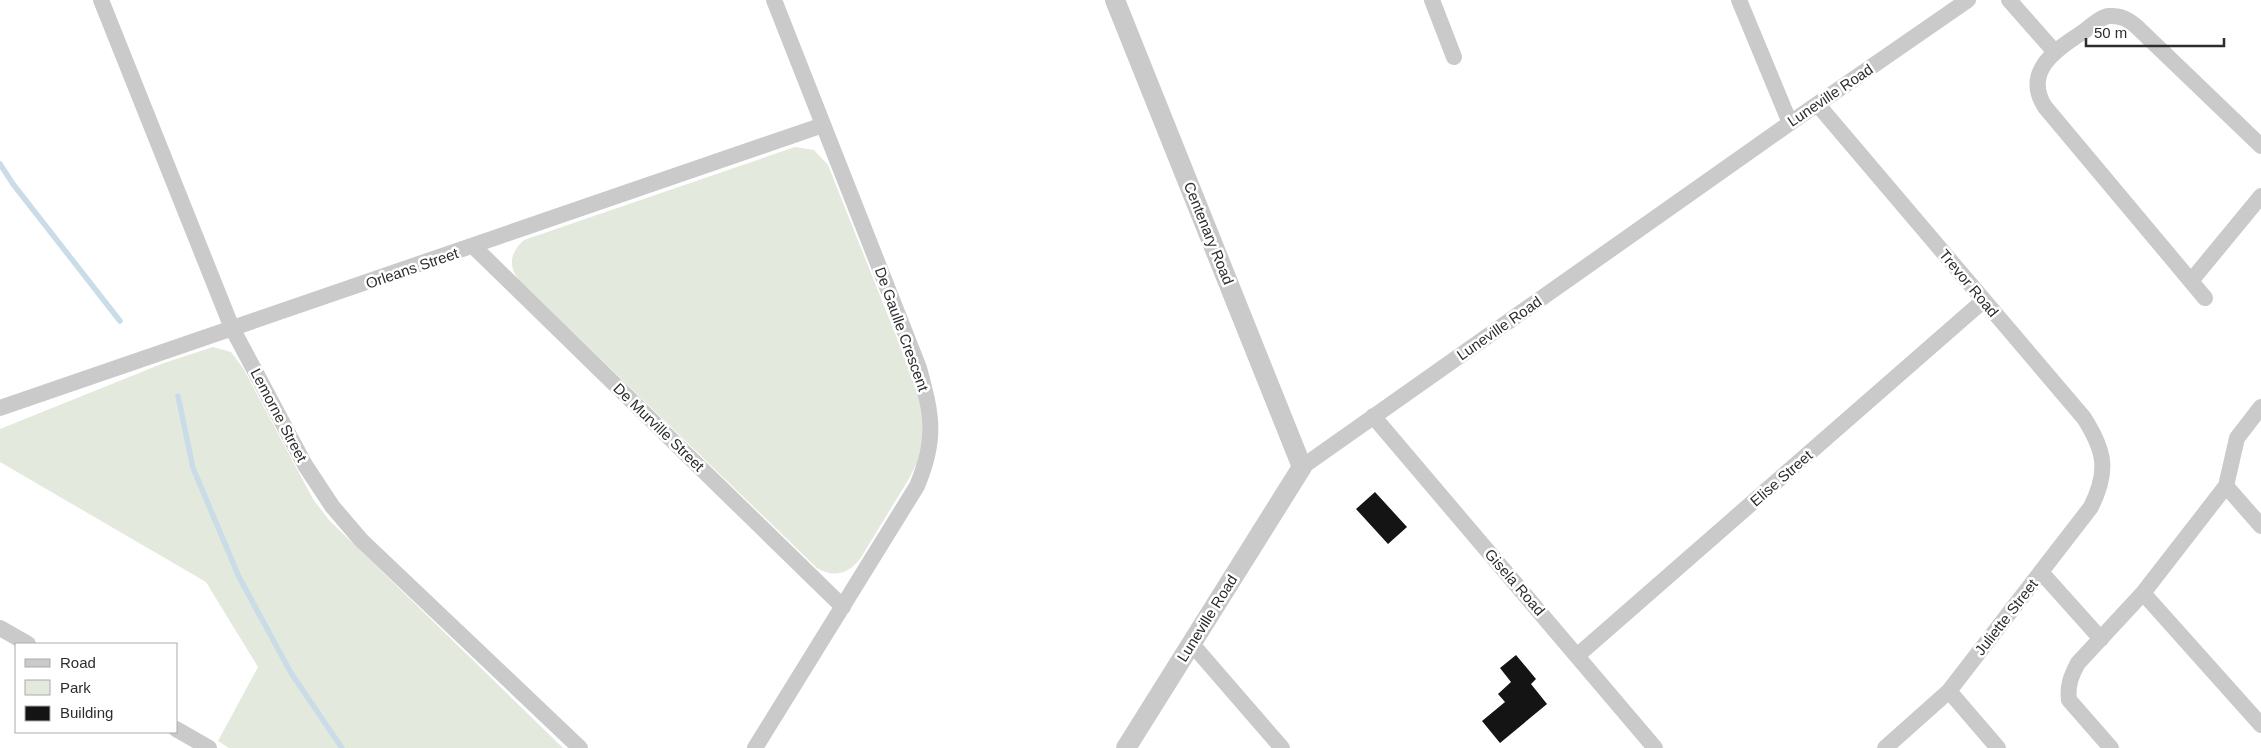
<svg xmlns="http://www.w3.org/2000/svg" width="2261" height="748" font-family="Helvetica,sans-serif">
  <style>
    .green { fill: #e3e9dc }
    .lines { fill: none; stroke-linecap: round; stroke-linejoin: round }
    .stream { stroke: #cadce7; stroke-width: 5.5 }
    .building { fill: #141414 }
    .minor { stroke: #cacaca; stroke-width: 16 }
    .tertiary { stroke: #cacaca; stroke-width: 20 }
    .labels { text-anchor: middle; dominant-baseline: central; stroke-width: 5; stroke-linejoin: round; paint-order: stroke }
    .street-label { font-size: 15px; fill: #2d2d2d; stroke: #fff }
  </style>
  <rect width="100%" height="100%" fill="#fff"/>
  <path class="green" d="M795,147L814,150L828,165L918,391L924,435L917,463L907,482L860,559C848,574 834,578 817,568L519,280C507,266 511,251 524,240Z
    M213,347L231,352L243,368L313,499L329,520L563,748H229L218,741L258,667L206,582L0,462V429L164,363Z"/>
  <g class="lines">
    <path class="stream" d="M0,164L13,184L120,321
      M178,396L193,468L239,577L291,673L342,748"/>
  </g>
  <path class="building" d="M1375,492L1407,527L1388,544L1356,509Z
    M1516,655L1536,679L1531,684L1547,704L1500,743L1482,721L1505,702L1498,694L1511,682L1500,668Z"/>
  <g class="lines">
    <path class="minor" d="M101,0L232,328L305,465L332,506L361,540L580,748
      M1432,0L1454,57
      M1739,0L1790,123
      M2009,0L2054,51
      M1818,105L2084,418C2105,451 2109,471 2091,507L1949,691L1885,748
      M474,247L843,607
      M2191,281L2261,196
      M2205,298L2045,107C2022,71 2057,49 2083,32C2090,27 2100,17 2109,16C2121,15 2129,20 2137,27L2261,146
      M0,408L823,125
      M1373,416L1655,748
      M1302,467L1790,123L1968,0
      M2226,486L2261,526
      M2041,572L2101,639
      M2143,593L2261,725
      M0,628L28,644
      M1191,643L1282,748
      M1578,655L1983,301
      M1949,691L1998,748
      M176,729L209,748
      M755,748L917,486C937,438 932,416 919,368L774,0
      M2111,748L2069,700C2067,686 2071,676 2078,663L2143,593L2226,486L2237,438L2261,407"/>
    <path class="tertiary" d="M1115,0L1302,467L1126,748"/>
  </g>
  <g class="labels">
    <g class="street-label">
      <text transform="translate(1830 95) rotate(-34)">Luneville Road</text>
      <text transform="translate(1209 233) rotate(68)">Centenary Road</text>
      <text transform="translate(412 268) rotate(-19)">Orleans Street</text>
      <text transform="translate(1969 283) rotate(50)">Trevor Road</text>
      <text transform="translate(1499 328) rotate(-35)">Luneville Road</text>
      <text transform="translate(902 329) rotate(70)">De Gaulle Crescent</text>
      <text transform="translate(279 415) rotate(62)">Lemorne Street</text>
      <text transform="translate(659 427) rotate(44)">De Murville Street</text>
      <text transform="translate(1781 478) rotate(-41)">Elise Street</text>
      <text transform="translate(1515 582) rotate(49)">Gisela Road</text>
      <text transform="translate(2006 617) rotate(-52)">Juliette Street</text>
      <text transform="translate(1207 618) rotate(-58)">Luneville Road</text>
    </g>
  </g>
  <rect x="15" y="643" width="162" height="90" fill="#ffffff" stroke="#ababab"/>
  <rect x="25" y="659" width="25" height="8" fill="#cacaca" stroke="#ababab"/>
  <text x="60" y="668" font-size="15" fill="#2d2d2d">Road</text>
  <rect x="25" y="680" width="25" height="15" fill="#e3e9dc" stroke="#ababab"/>
  <text x="60" y="693" font-size="15" fill="#2d2d2d">Park</text>
  <rect x="25" y="706" width="25" height="15" fill="#141414" stroke="#ababab"/>
  <text x="60" y="718" font-size="15" fill="#2d2d2d">Building</text>
  <path d="M2086 38v8h138v-8" fill="none" stroke="#2d2d2d" stroke-width="2.5"/>
  <text x="2094" y="38" font-size="15" fill="#2d2d2d" stroke="#ffffff" stroke-width="4" paint-order="stroke">50 m</text>
</svg>
